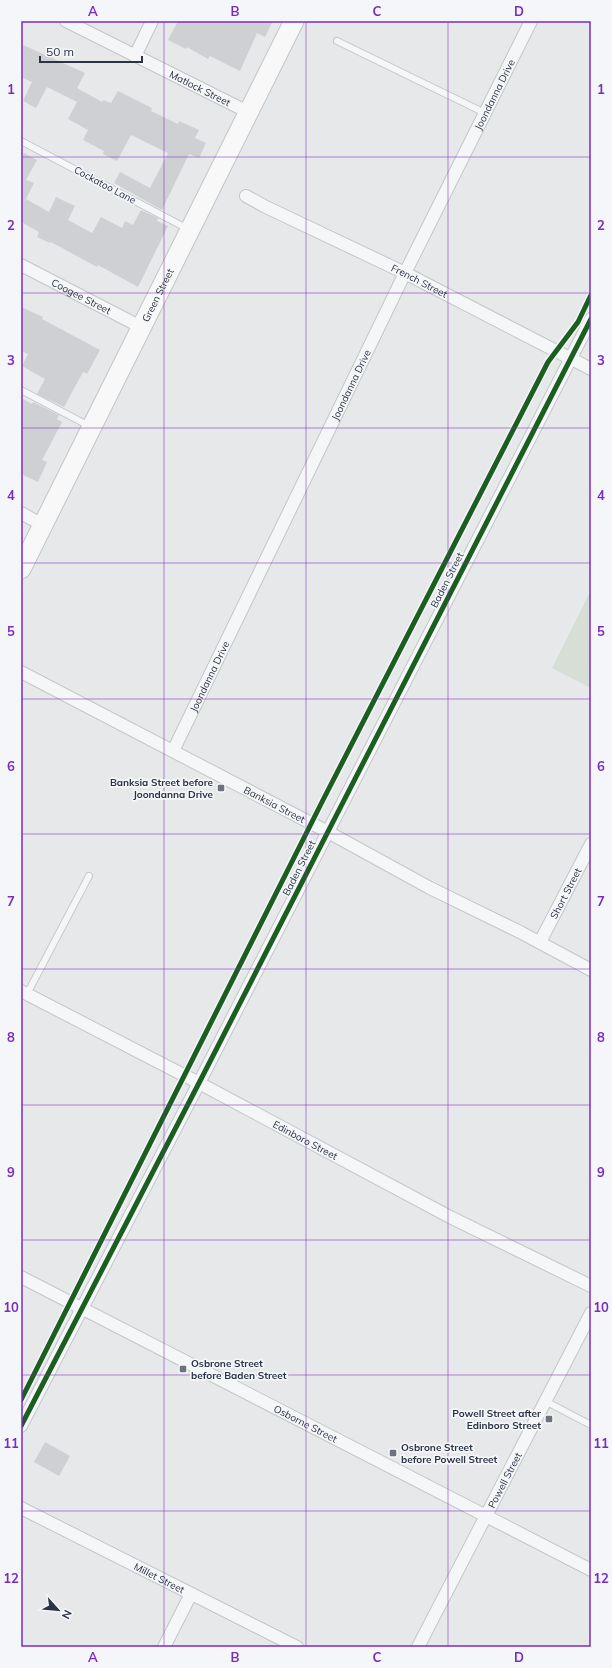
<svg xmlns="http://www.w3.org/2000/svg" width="612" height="1668" font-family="Mulish,sans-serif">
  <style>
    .park { fill: #d6ded6 }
    .building { fill: #ced0d3 }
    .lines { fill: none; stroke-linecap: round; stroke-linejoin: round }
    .lane-casing { stroke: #c4c6c8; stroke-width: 8 }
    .street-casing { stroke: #c4c6c8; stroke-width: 14 }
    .primary-casing { stroke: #c2c5c8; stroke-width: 21 }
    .lane { stroke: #f5f6f7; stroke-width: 6 }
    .street { stroke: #f5f6f7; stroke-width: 12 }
    .primary { stroke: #f8f8f8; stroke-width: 19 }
    .cycleway-casing { stroke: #f4f6f9; stroke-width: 8 }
    .cycleway { stroke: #1b5e20; stroke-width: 5 }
    .grid { fill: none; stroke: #7b2cbf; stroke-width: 1; stroke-opacity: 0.55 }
    .poi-dot { fill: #6c737f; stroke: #f4f6f9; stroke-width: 1.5 }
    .labels { text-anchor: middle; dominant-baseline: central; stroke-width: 3.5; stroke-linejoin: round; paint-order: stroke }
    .street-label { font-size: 10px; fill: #2b3445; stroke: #f4f6f9 }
    .poi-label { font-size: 10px; font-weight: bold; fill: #2b3445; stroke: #f4f6f9; text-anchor: end }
    .neatline { fill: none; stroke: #7b2cbf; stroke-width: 1.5 }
    .grid-label { font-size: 13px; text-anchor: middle; font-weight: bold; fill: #7b2cbf }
  </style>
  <rect width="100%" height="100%" fill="#e6e8ea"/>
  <path class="park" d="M591,590V688L552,668Z"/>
  <path class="building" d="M178,21H273L265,37L257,33L240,71L210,56L208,59L187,47L186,49L168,40Z
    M21,44L85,73L77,88L102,102L103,100L111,103L118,91L152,108L151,111L178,124L179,121L199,130L195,138L206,143L199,158L189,154L162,210L114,183L120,172L150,188L168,153L131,135L117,161L103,154L104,151L83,140L88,130L68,119L77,102L47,87L36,108L23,101L32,82L21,77Z
    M24,153L37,160L26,180L34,183L26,199L49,212L56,197L75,206L68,220L92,233L101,217L122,228L125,221L133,225L141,210L158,218L157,221L168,226L138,287L98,265L97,267L51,242L50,243L37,237L39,232L21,222V159Z
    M21,307L43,317L42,319L100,350L87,374L83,372L64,407L37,394L45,379L22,366L28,354L21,351Z
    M21,398L32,404L33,402L59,415L57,419L62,422L42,460L47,462L38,482L21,474Z
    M45,1442L70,1456L59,1476L34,1462Z"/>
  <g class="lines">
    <g class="lane-casing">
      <path id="lane" d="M337,41L485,113
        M21,141L188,229
        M21,390L91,427
        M27,994L89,876
        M545,1401L591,1425"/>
    </g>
    <g class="street-casing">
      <g id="street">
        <path id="s1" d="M66,21L248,112"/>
        <path d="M135,56L152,21"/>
        <path id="s2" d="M246,196L266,207L405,273L591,369"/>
        <path id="s3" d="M21,265L141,327"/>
        <path d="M21,513L43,525"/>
        <path id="s4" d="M21,672L328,832L430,888L520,932L591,970"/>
        <path id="s5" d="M173,751L405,273L531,21"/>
        <path id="s6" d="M540,942L591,844"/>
        <path id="s7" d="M21,991L199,1083L450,1217L591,1286"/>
        <path id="s8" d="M21,1277L591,1570"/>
        <path d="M21,1426L199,1083L591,319"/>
        <path id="s9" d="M21,1508L297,1647"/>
        <path d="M164,1647L191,1594"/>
        <path id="s10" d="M418,1647L591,1313"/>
      </g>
    </g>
    <g class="primary-casing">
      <g id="primary">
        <path id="s11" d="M21,569L294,21"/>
      </g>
    </g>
    <use href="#lane" class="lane"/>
    <use href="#street" class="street"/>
    <use href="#primary" class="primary"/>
    <g class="cycleway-casing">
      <path id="cycleway" d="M21,1400L323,800L548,362L578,322L591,295
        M21,1426L199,1083L591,319"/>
    </g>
    <use href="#cycleway" class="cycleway"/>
  </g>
  <path class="grid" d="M164,21V1647M306,21V1647M448,21V1647M21,157H591M21,293H591M21,428H591M21,563H591M21,699H591M21,834H591M21,969H591M21,1105H591M21,1240H591M21,1375H591M21,1511H591"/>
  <g class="poi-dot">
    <rect x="217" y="784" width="8" height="8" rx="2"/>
    <rect x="179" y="1365" width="8" height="8" rx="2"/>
    <rect x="545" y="1415" width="8" height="8" rx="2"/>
    <rect x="389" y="1449" width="8" height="8" rx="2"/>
  </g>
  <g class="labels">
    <g class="street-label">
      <text stroke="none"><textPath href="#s1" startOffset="150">Matlock Street</textPath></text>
      <text stroke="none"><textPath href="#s5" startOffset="731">Joondanna Drive</textPath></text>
      <text transform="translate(105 185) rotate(28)">Cockatoo Lane</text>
      <text stroke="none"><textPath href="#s2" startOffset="193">French Street</textPath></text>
      <text stroke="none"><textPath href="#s11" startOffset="306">Green Street</textPath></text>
      <text stroke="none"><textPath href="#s3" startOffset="68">Coogee Street</textPath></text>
      <text stroke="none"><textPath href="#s5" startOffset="407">Joondanna Drive</textPath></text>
      <text transform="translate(447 580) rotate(-63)">Baden Street</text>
      <text stroke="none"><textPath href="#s5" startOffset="83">Joondanna Drive</textPath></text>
      <text stroke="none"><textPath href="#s4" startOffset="286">Banksia Street</textPath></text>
      <text transform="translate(299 868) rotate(-63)">Baden Street</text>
      <text stroke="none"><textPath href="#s6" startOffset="55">Short Street</textPath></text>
      <text stroke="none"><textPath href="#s7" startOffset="321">Edinboro Street</textPath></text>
      <text stroke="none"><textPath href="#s8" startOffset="320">Osborne Street</textPath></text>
      <text stroke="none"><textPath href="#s10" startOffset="188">Powell Street</textPath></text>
      <text stroke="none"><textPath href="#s9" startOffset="155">Millet Street</textPath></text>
    </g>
    <g class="poi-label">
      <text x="213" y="782">Banksia Street before<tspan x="213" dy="12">Joondanna Drive</tspan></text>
      <text x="191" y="1363" text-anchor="start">Osbrone Street<tspan x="191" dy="12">before Baden Street</tspan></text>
      <text x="541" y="1413">Powell Street after<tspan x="541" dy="12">Edinboro Street</tspan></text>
      <text x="401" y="1447" text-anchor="start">Osbrone Street<tspan x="401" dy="12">before Powell Street</tspan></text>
    </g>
  </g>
  <rect width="612" height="1668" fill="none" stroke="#f4f6f9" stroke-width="44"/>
  <g transform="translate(58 1610) rotate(117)" stroke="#f4f6f9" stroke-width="3" paint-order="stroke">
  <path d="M0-3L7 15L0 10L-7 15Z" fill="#2b3445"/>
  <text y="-6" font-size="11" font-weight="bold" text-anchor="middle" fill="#2b3445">N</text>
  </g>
  <path d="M40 56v6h102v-6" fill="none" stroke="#2b3445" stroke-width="2"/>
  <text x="46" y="56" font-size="12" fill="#2b3445" stroke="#f4f6f9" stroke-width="3" paint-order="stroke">50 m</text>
  <rect x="22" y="22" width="568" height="1624" class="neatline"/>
  <g class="grid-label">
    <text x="93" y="16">A</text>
    <text x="235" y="16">B</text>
    <text x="377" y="16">C</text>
    <text x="519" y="16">D</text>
    <text x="11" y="94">1</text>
    <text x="601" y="94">1</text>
    <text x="11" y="230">2</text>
    <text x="601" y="230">2</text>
    <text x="11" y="365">3</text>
    <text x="601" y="365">3</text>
    <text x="11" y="500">4</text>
    <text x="601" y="500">4</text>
    <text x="11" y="636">5</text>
    <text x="601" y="636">5</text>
    <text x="11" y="771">6</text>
    <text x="601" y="771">6</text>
    <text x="11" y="906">7</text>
    <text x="601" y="906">7</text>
    <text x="11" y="1042">8</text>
    <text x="601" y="1042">8</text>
    <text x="11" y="1177">9</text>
    <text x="601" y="1177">9</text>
    <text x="11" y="1312">10</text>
    <text x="601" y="1312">10</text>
    <text x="11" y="1448">11</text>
    <text x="601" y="1448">11</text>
    <text x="11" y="1583">12</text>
    <text x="601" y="1583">12</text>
    <text x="93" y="1662">A</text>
    <text x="235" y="1662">B</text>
    <text x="377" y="1662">C</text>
    <text x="519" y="1662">D</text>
  </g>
</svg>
